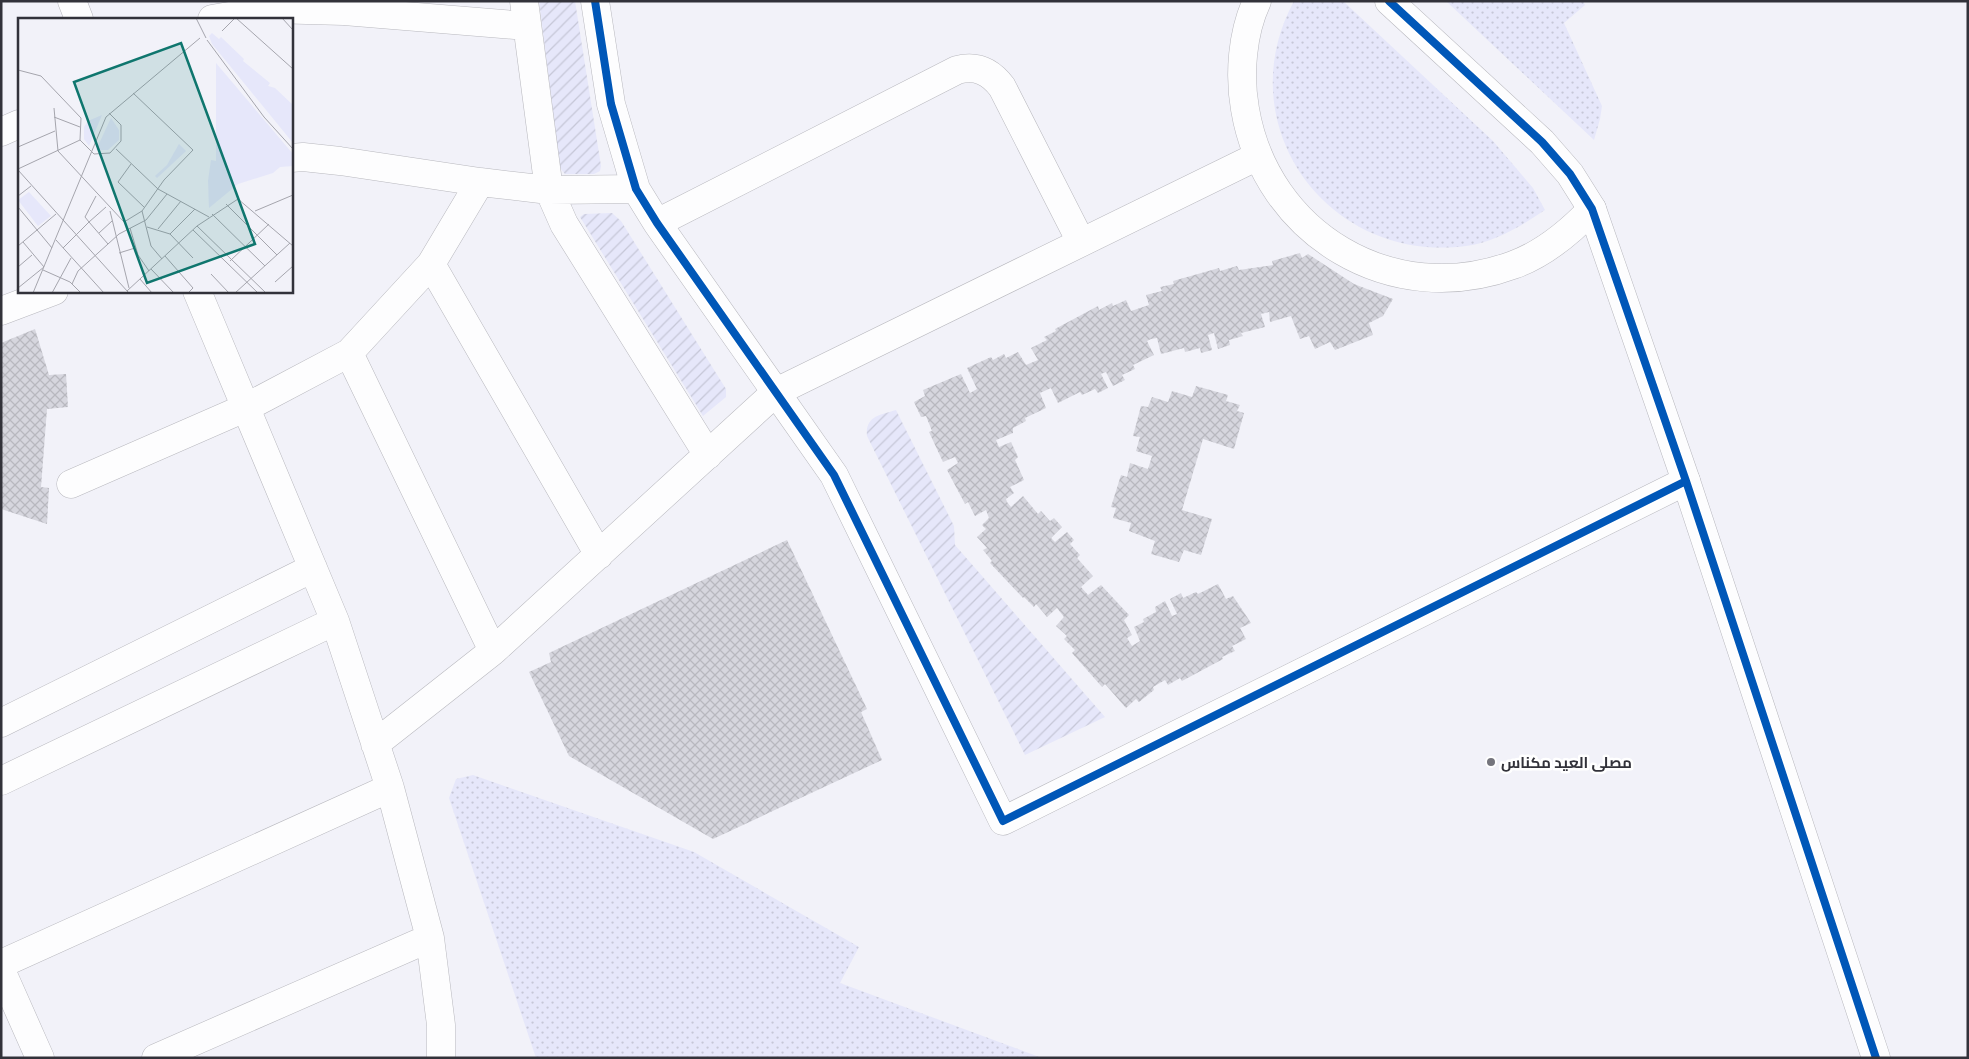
<svg xmlns="http://www.w3.org/2000/svg" width="1969" height="1059" font-family="'Public Sans',Cairo,sans-serif">
  <style>
    .grass { fill: url(#grass-dots) }
    .garden { fill: url(#garden-furrows) }
    .building { fill: url(#building-cross-hatch) }
    .lines { fill: none; stroke-linecap: round; stroke-linejoin: round }
    .street-casing { stroke: #b8b8be; stroke-width: 29 }
    .secondary-casing { stroke: #b8b8be; stroke-width: 29 }
    .street { stroke: #fdfdfe; stroke-width: 28 }
    .secondary { stroke: #fdfdfe; stroke-width: 28 }
    .cycleway-casing { stroke: #fff; stroke-width: 11 }
    .cycleway { stroke: #0057b8; stroke-width: 8 }
    .poi-dot { fill: #75757d; stroke: #fff; stroke-width: 2 }
    .labels { text-anchor: middle; dominant-baseline: central; stroke-width: 5; stroke-linejoin: round; paint-order: stroke }
    .poi-label { font-size: 15px; font-weight: bold; fill: #32323a; stroke: #fff; text-anchor: start }
    .inset-road { fill: none; stroke: #a5a5ad; stroke-width: 1 }
    .view { fill: #0f766e; fill-opacity: 0.15; stroke: #0f766e; stroke-width: 2.5 }
    .inset-edge { fill: none; stroke: #32323a; stroke-width: 2.5 }
  </style>
  <defs>
    <pattern id="grass-dots" width="8" height="8" patternUnits="userSpaceOnUse" patternTransform="scale(1.25)"><rect width="8" height="8" fill="#e6e7fa"/><path d="M2 2h.1M6 6h.1" fill="none" stroke="#c6c7d7" stroke-width="1.8" stroke-linecap="round"/></pattern>
    <pattern id="garden-furrows" width="10" height="10" patternUnits="userSpaceOnUse" patternTransform="scale(1.25)"><rect width="10" height="10" fill="#e6e7fa"/><path d="M-1 1l2-2M0 10L10 0M9 11l2-2" fill="none" stroke="#c6c7d7"/></pattern>
    <pattern id="building-cross-hatch" width="8" height="8" patternUnits="userSpaceOnUse" patternTransform="scale(1.25)"><rect width="8" height="8" fill="#d6d6de"/><path d="M0 0l8 8M0 8l8-8" fill="none" stroke="#b8b8bf"/></pattern>
  </defs>
  <rect width="100%" height="100%" fill="#f2f2f9"/>
  <path class="grass" d="M1294,1H1343L1493,141L1533,188L1545,210C1521,226 1495,242 1466,246C1328,264 1227,125 1294,1Z
    M1446,1H1583L1585,5L1564,23L1602,106L1600,119L1594,140Z
    M473,775L694,852L859,947L840,983L1042,1058H536L449,798L456,779Z"/>
  <path class="garden" d="M539,1H575L601,166L600,171L594,174H565L560,168Z
    M612,213L621,221L726,389V397L703,416L580,217L584,214Z
    M896,410L954,526L955,545L1105,717L1025,755L867,436C865,416 880,415 896,410Z"/>
  <path class="building" d="M1300,253L1302,258L1308,254L1354,284L1393,299L1383,316L1369,323L1373,335L1335,350L1330,342L1315,349L1309,336L1300,339L1291,316L1270,322L1269,312L1261,314L1265,327L1241,333L1243,336L1229,340L1230,345L1218,349L1214,333L1208,335L1212,350L1201,353L1200,348L1185,352L1184,348L1161,354L1157,338L1151,339L1147,341L1154,355L1133,365L1135,369L1122,375L1125,380L1113,386L1106,372L1101,374L1108,388L1098,393L1095,389L1082,395L1080,392L1058,403L1051,388L1040,393L1046,408L1025,418L1026,421L1013,428V433L996,440L999,447L1011,442L1018,457L1015,460L1024,480L1010,487L1014,493L1006,499L1007,502L1011,507L1023,496L1038,514L1041,511L1050,521L1054,518L1062,527L1051,538L1055,542L1067,532L1074,540L1070,544L1080,555L1077,558L1093,576L1081,587L1088,595L1101,585L1129,615L1124,620L1132,635L1127,638L1132,646L1140,641L1134,627L1144,622L1143,619L1156,612L1155,607L1165,601L1172,616L1177,614L1170,599L1181,593L1183,598L1196,592L1198,594L1218,584L1226,599L1233,596L1251,623L1240,628L1246,639L1232,646L1235,651L1222,657L1223,659L1182,681L1180,678L1168,685L1165,680L1153,687L1154,690L1139,702L1136,699L1126,708L1105,684L1102,687L1072,653L1075,650L1064,639L1067,636L1056,626L1064,617L1057,608L1047,617L1036,604L1034,607L1024,597L1023,598L990,563L992,561L983,550L987,548L977,537L986,529L982,525L989,518L986,510L975,516L968,502L965,504L947,470L958,463L955,457L943,462L929,432L932,431L926,416L921,417L914,402L925,396L923,390L961,374L970,393L977,389L967,368L991,357L993,360L1004,354L1006,358L1018,352L1026,365L1038,360L1031,348L1047,340L1044,337L1056,331L1055,329L1098,306L1099,310L1112,303L1113,306L1126,300L1131,311L1149,305L1146,295L1162,291L1160,287L1174,284L1173,281L1219,268L1220,271L1237,266L1239,270L1273,265L1272,261Z
    M35,329L49,375L66,374L68,407L47,409L41,487L49,488L47,524L1,509V343Z
    M1196,386L1228,395L1226,401L1240,405L1237,411L1244,413L1234,449L1203,439L1182,510L1212,519L1201,555L1184,550L1179,562L1151,554L1155,541L1129,531L1131,523L1113,518L1116,508L1111,507L1121,475L1127,477L1130,463L1148,469L1152,456L1136,451L1140,437L1133,436L1141,406L1148,407L1152,397L1168,402L1172,391L1192,397Z
    M787,540L867,709L861,712L882,760L713,839L569,756L529,672L551,662L549,653Z"/>
  <g class="lines">
    <g class="street-casing">
      <path id="street" d="M72,1L79,19
        M524,1L549,190L564,224L708,455
        M595,1L611,104L636,189L657,223L834,475L1003,821L1686,481
        M1257,1C1242,33 1239,75 1245,109C1266,234 1392,310 1513,265C1544,254 1570,232 1592,209
        M212,19L270,9L344,11L527,26
        M1,132L19,124
        M291,158L303,157L340,161L480,182L549,190L636,189
        M657,223L957,70C976,65 990,71 1002,87L1081,242
        M431,264L599,555
        M197,291L335,621L390,788L430,938L441,1025V1058
        M1,311L54,291
        M349,353L493,651
        M71,484L245,408L349,353L431,264L480,182
        M1,723L313,568
        M375,744L493,651L776,392L1258,156
        M1,781L335,621
        M1,964L390,788
        M1,970L40,1058
        M156,1058L430,938"/>
    </g>
    <g class="secondary-casing">
      <path id="secondary" d="M1389,1L1542,142L1570,174L1592,209L1686,481L1876,1058"/>
    </g>
    <use href="#street" class="street"/>
    <use href="#secondary" class="secondary"/>
    <g class="cycleway-casing">
      <path id="cycleway" d="M595,1L611,104L636,189L657,223L834,475L1003,821L1686,481
        M1389,1L1542,142L1570,174L1592,209L1686,481L1876,1058"/>
    </g>
    <use href="#cycleway" class="cycleway"/>
  </g>
  <circle class="poi-dot" cx="1491" cy="762" r="5"/>
  <g class="labels">
    <g class="poi-label">
      <text x="1501" y="762">مصلى العيد مكناس</text>
    </g>
  </g>
  <g transform="translate(18 18)">
    <rect width="275" height="275" fill="#f2f2f9"/>
    <path d="M194,15L201,21L203,19L226,41L225,43L252,65L250,68L257,70L275,87V125L194,26L191,18ZM198,45L275,136V148L262,149L255,155L220,166L191,190L190,163L193,142L198,143ZM84,97L71,128L66,121V109L70,103ZM93,100L101,112V122L90,132H78ZM11,174L33,198L20,208L0,182Z" fill="#e6e7fa"/>
    <path d="M161,126L168,133L139,160L137,158L149,147Z" fill="#e6e7fa"/>
    <path class="inset-road" d="M178,0L188,20M218,0L275,51M264,0L275,12M204,13L217,0M189,22L246,99L275,131M0,52L23,58L63,100L62,122L76,136L92,135L103,123V107L91,95M36,90L40,133L106,204L124,193L146,162L175,132L115,75M36,99L62,109M0,129L37,113M98,131L140,171L191,199M113,146L100,164L127,190M0,151L62,122M0,152L110,274M0,178L13,168M208,186L259,237M0,189L34,230M92,193L111,270M124,193L133,228L144,241M237,193L275,177M194,196L247,248M179,208L248,275M129,209L152,216L175,240M112,210L120,237L131,253M140,211L163,183M175,212L240,275M81,215L94,203M152,216L177,191M38,222L86,275M90,226L101,216L128,202L149,176M0,228L38,196M45,230L71,204L67,199L78,178M101,235L117,230M147,238L175,270L170,275M212,243L251,206M0,249L14,237M133,251L156,275M25,252L52,264L63,275M193,256L211,275M122,261L134,275M257,264L275,248M54,266L60,253L90,226L71,204L88,189M0,270L26,249L5,224M109,273L179,208L220,181L275,228M15,275L88,99L182,20M34,275L53,240M217,275L272,225"/>
    <path class="view" d="M163,25L237,226L129,265L56,64Z"/>
    <rect width="275" height="275" class="inset-edge"/>
  </g>
  <rect width="1969" height="1059" fill="none" stroke="#32323a" stroke-width="5"/>
</svg>
